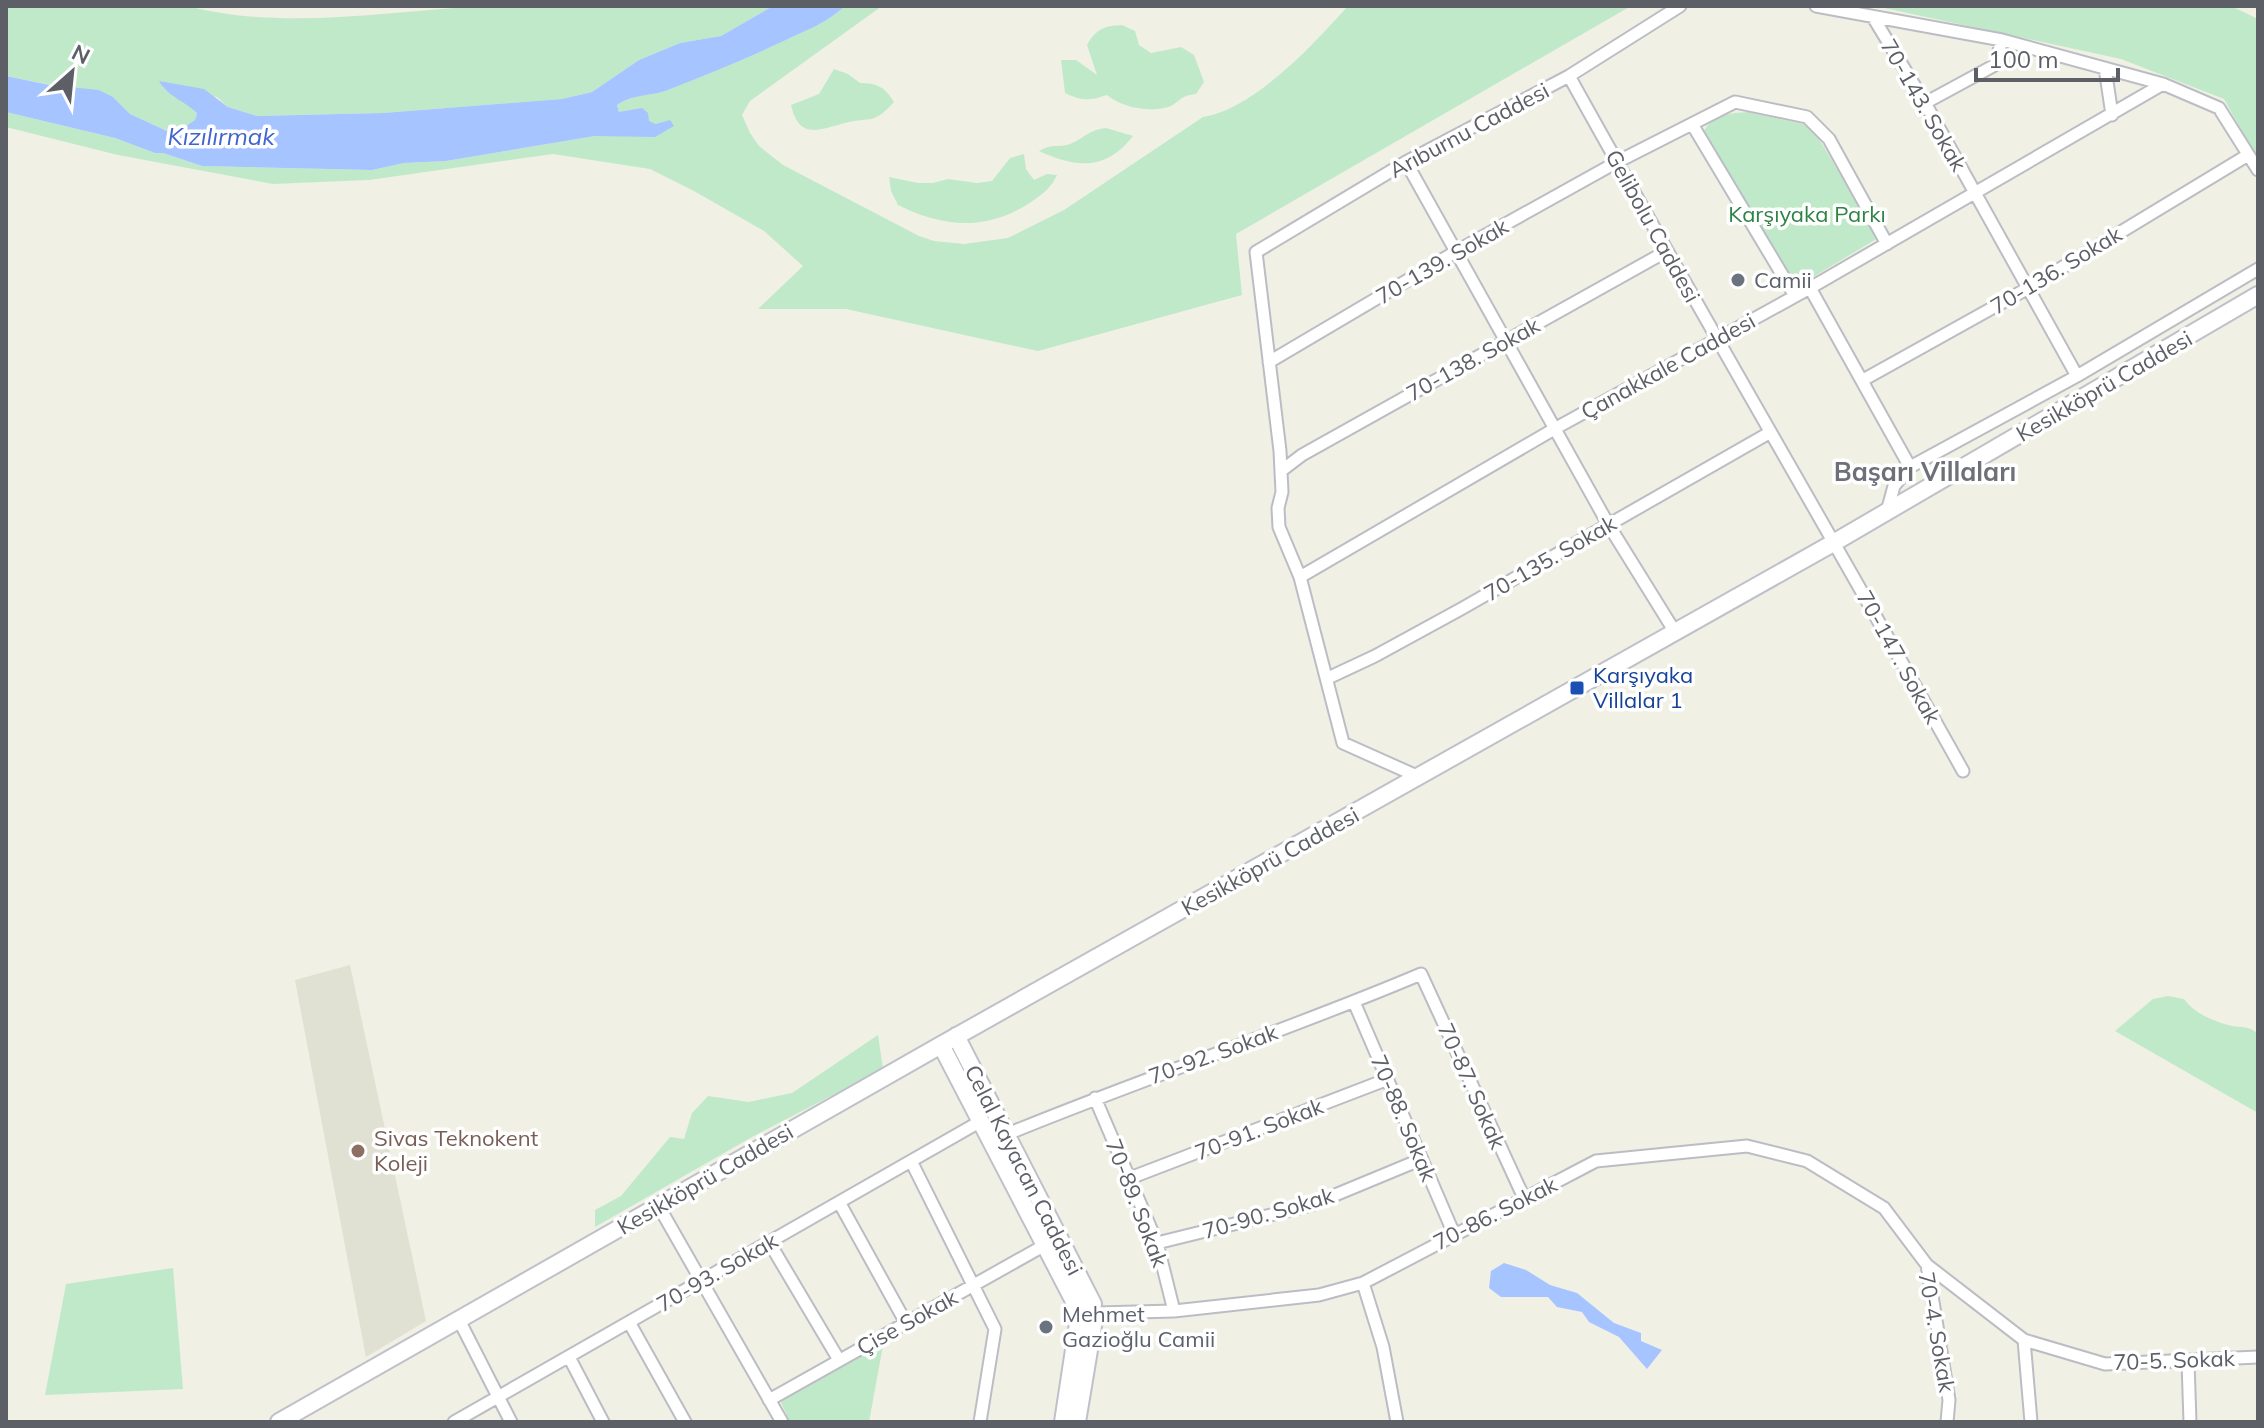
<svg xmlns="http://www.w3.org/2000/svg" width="2264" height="1428" font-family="Mulish,sans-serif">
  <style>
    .education { fill: #e0e0d3 }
    .green { fill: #c0e9c9 }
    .water { fill: #a6c4ff }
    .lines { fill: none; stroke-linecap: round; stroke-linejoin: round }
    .street-casing { stroke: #bcbdc4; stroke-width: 15 }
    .secondary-casing { stroke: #bfc0c9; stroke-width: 20 }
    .street { stroke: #fff; stroke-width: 11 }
    .secondary { stroke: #fff; stroke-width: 16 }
    .worship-dot { fill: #6b7280; stroke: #fff; stroke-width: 3 }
    .transit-dot { fill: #1a4fb4; stroke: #fff; stroke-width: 3 }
    .education-dot { fill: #8d6e63; stroke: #fff; stroke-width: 3 }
    .labels { text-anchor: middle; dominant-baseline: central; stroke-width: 7; stroke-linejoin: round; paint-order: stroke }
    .street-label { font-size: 22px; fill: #5c5f66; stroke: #fff }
    .park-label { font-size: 22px; fill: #2e8345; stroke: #fff }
    .worship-label { font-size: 22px; fill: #5b616d; stroke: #fff; text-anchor: start }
    .transit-label { font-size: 22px; fill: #164399; stroke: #fff; text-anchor: start }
    .education-label { font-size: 22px; fill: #785e54; stroke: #fff; text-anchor: start }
    .water-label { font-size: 24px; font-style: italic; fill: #3f64cc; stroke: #fff }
    .quarter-label { font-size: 26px; font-weight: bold; fill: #6d7078; stroke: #fff }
  </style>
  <rect width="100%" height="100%" fill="#f0f0e5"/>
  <path class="education" d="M350,965L426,1321L366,1357L295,980Z"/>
  <path class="green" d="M6,6H187C282,31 388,11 485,6C581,2 678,6 773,6L721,36L680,43L639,60L592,92L562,99L383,113L257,116L228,107L217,97L162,87L187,103L197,113L195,120L183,128L167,131L130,114L113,97L6,76Z
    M845,6H882L750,101L742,115L750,133L759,146L783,165L919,236L934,241L964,244L1008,238L1064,210L1203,117C1254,109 1314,44 1348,6H1631L1236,234L1242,295L1038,351L846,309H758L803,266L764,231L694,191L650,169L553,154L369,180L273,184L118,155L6,127V112L115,138L155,153H163L202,166L372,170L404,163L446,161L595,136L622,135L656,124L619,112L617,105C630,95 649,96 664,91C706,75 746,59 786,40C811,28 823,25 845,6Z
    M1875,6H2231L2258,19V160L2224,99L2121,59Z
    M1122,25L1135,31L1139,45L1151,53L1181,47L1194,55L1204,82L1196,94C1178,96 1180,103 1168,107C1148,113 1122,107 1107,95C1090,101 1081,101 1065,93L1061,60H1076L1097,75L1087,45C1096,29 1104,26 1122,25Z
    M834,69L848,74L860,83C877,83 885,87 894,102C872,126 872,116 845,123C818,130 799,140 791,105L819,94Z
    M1748,112L1803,124L1816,134L1878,238L1803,283L1786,274L1704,131C1713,114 1731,113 1748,112Z
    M1106,128L1133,136C1106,171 1076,168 1039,151C1053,143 1058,148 1070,144C1085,138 1088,130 1106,128Z
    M1024,154L1026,169L1034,180L1047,174L1057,175C1051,188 1043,194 1031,202C987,231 944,228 898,205L891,191L889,177L918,183H933L948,179L977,183L992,181L1010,158Z
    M2168,996L2184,999C2194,1013 2211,1020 2228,1025C2239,1028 2250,1025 2258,1034V1113L2115,1031L2153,999Z
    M878,1035L883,1069L752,1137L595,1227V1210L621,1196L670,1137L684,1139L692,1113L708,1096L749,1102L792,1093Z
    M173,1268L183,1389L45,1395L66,1284Z
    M884,1340L869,1422H790L779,1398Z"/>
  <path class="water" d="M773,6H845C823,25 811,28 786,40C746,59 706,75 665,91C649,96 630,95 617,105L619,112L642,108L648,113L649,121L656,124L670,120L674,126L655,137L595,136L446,161L404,163L372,170L202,166L163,153H155L115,138L6,112V76L50,85L99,90L113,97L130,114L167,131L183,128L195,120L197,113C186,102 166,95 159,81L204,89L228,107L257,116L383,113L562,99L592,92L639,60L680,43L721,36Z
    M1504,1263L1526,1270L1550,1285L1577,1293L1614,1323L1641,1333V1341L1662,1350L1647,1369L1619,1337L1589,1322L1582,1312L1557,1307L1548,1297H1501L1489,1288L1491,1271Z"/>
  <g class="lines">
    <g class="street-casing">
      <path id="street" d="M1816,6L2002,40L2163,84L2219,108L2258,170
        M1873,17L1925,103L2077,376
        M2105,68L2112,115
        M1569,76C1698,309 1833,538 1963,771
        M1925,103L1995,65L2002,40
        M1692,124L1795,296
        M1406,162L1608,524L1675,632
        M1810,288L1910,467L1894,486L1887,512
        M1269,362L1457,251L1617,162L1735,102L1807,117L1829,139L1887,244
        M1863,380L2030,287L2248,155
        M1910,467L2077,376L2258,269
        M1281,471L1302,455L1667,251
        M1300,577L1556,428L1810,288L2163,84
        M1328,678L1375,656L1461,609L1769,433
        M1419,777L1343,743L1300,577L1279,527L1278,508L1282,492L1280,451L1256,252L1406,162L1569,76L1680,6
        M1354,1002L1454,1234
        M1095,1098L1157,1243L1174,1311
        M1005,1135C1143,1078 1284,1032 1421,974L1524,1198
        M911,1161L995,1329L980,1422
        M1130,1178L1388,1079
        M839,1202L906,1323
        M658,1205L782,1422
        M769,1242L839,1360
        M1157,1243L1311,1205L1422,1159
        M1927,1265L2024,1340L2105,1364L2258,1357
        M1363,1283L1383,1347L1397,1422
        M1097,1313L1174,1311L1319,1295L1363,1283L1596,1161L1747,1146L1807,1161L1884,1208L1927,1265L1949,1400L1947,1422
        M459,1320L511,1422
        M629,1322L685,1422
        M2024,1340L2031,1422
        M569,1357L603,1422
        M2188,1362L2190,1422
        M769,1400L1045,1245
        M454,1422L981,1121"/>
    </g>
    <g class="secondary-casing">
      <path id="secondary" d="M956,1036L1093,1304
        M941,1045L1078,1309
        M279,1422L941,1045L1835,542L2258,295
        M1063,1422L1079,1317
        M1077,1422L1094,1320"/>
    </g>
    <use href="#street" class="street"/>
    <use href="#secondary" class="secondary"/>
  </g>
  <g class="worship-dot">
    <circle cx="1738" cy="280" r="8"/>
    <circle cx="1046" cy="1327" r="8"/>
  </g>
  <rect class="transit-dot" x="1569" y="680" width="16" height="16" rx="4"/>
  <circle class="education-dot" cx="358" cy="1151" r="8"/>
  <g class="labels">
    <g class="street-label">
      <text transform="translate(1924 105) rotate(60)">70-143. Sokak</text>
      <text transform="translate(1469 130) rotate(-28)">Arıburnu Caddesi</text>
      <text transform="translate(1653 226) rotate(61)">Gelibolu Caddesi</text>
      <text transform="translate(1442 261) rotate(-30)">70-139. Sokak</text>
      <text transform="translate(2056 270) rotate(-31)">70-136. Sokak</text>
      <text transform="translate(1473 359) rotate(-29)">70-138. Sokak</text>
      <text transform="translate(1668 366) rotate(-29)">Çanakkale Caddesi</text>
      <text transform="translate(2104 386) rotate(-30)">Kesikköprü Caddesi</text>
      <text transform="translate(1550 558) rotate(-30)">70-135. Sokak</text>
      <text transform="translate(1899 657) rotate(61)">70-147. Sokak</text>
      <text transform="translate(1270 861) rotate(-29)">Kesikköprü Caddesi</text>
      <text transform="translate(1213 1054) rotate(-20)">70-92. Sokak</text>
      <text transform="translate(1472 1086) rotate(66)">70-87. Sokak</text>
      <text transform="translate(1404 1118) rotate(67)">70-88. Sokak</text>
      <text transform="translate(1259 1129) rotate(-21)">70-91. Sokak</text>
      <text transform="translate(1024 1170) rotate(63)">Celal Kayacan Caddesi</text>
      <text transform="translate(705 1179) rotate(-30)">Kesikköprü Caddesi</text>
      <text transform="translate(1137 1203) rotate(69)">70-89. Sokak</text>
      <text transform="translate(1268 1213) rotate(-16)">70-90. Sokak</text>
      <text transform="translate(1495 1213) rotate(-27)">70-86. Sokak</text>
      <text transform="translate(717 1272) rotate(-30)">70-93. Sokak</text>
      <text transform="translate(907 1322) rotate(-29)">Çise Sokak</text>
      <text transform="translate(1937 1332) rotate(80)">70-4. Sokak</text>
      <text transform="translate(2174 1360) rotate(-2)">70-5. Sokak</text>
    </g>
    <g class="park-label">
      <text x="1807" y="214">Karşıyaka Parkı</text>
    </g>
    <g class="worship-label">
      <text x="1754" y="280">Camii</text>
      <text x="1062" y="1314">Mehmet<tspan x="1062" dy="25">Gazioğlu Camii</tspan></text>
    </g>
    <g class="transit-label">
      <text x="1593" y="675">Karşıyaka<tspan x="1593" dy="25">Villalar 1</tspan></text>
    </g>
    <g class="education-label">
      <text x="374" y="1138">Sivas Teknokent<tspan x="374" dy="25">Koleji</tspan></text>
    </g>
    <g class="water-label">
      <text x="221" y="136">Kızılırmak</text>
    </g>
    <g class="quarter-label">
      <text x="1925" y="471">Başarı Villaları</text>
    </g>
  </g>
  <rect width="2264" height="1428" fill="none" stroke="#5c5f66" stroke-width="16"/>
  <g transform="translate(72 72) rotate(27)" stroke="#ffffff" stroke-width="6" paint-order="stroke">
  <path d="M0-6L14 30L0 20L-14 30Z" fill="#5c5f66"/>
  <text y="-12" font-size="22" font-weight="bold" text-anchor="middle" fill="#5c5f66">N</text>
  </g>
  <path d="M1976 68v12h142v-12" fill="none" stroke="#5c5f66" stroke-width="4"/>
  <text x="1988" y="68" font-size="24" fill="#5c5f66" stroke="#ffffff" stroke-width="6" paint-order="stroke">100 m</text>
</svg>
